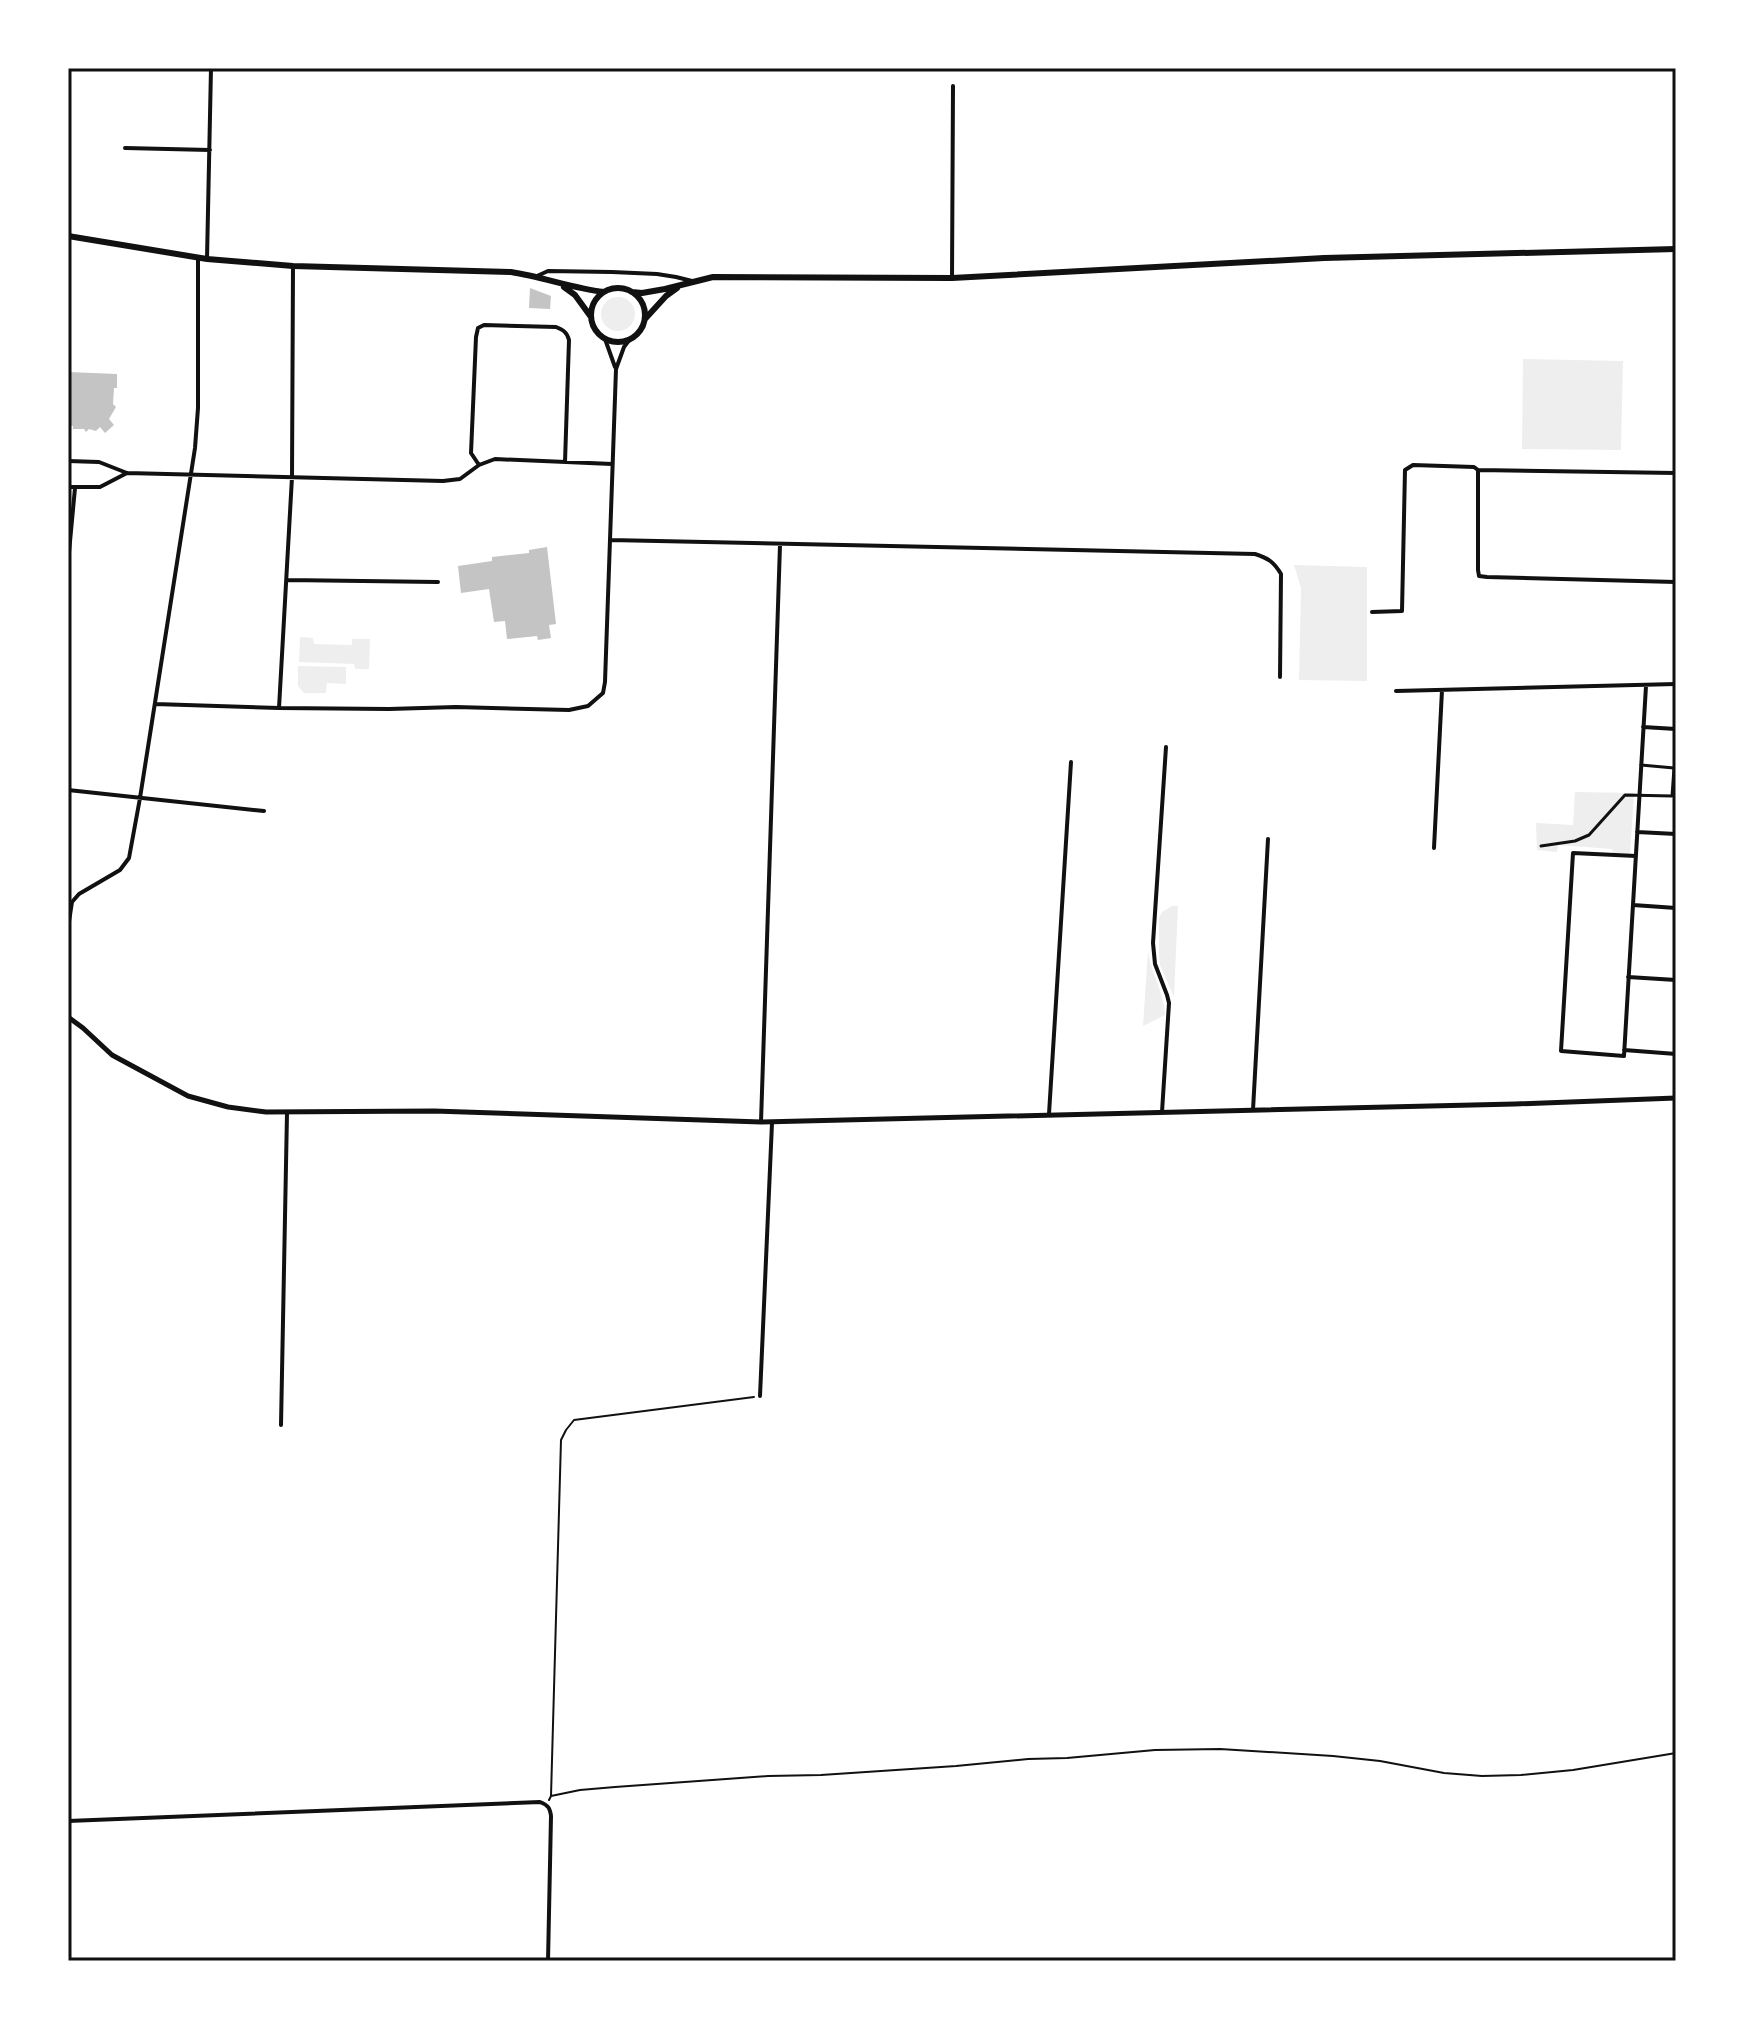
<svg xmlns="http://www.w3.org/2000/svg" width="1744" height="2029" font-family="'Source Sans 3',sans-serif">
  <style>
    .green { fill: #eee }
    .building { fill: #c4c4c4 }
    .lines { fill: none; stroke-linecap: round; stroke-linejoin: round }
    .path { stroke: #111; stroke-width: 2 }
    .pedestrian { stroke: #111; stroke-width: 3 }
    .minor { stroke: #111; stroke-width: 4 }
    .tertiary { stroke: #111; stroke-width: 5 }
    .secondary { stroke: #111; stroke-width: 6 }
    .neatline { fill: none; stroke: #111; stroke-width: 3 }
  </style>
  <rect width="100%" height="100%" fill="#fff"/>
  <path class="green" d="M601 314a17 17 0 1 1 34 0a17 17 0 1 1-34 0Z
    M1523,359L1623,361L1621,450L1522,449Z
    M1294,565L1367,567V681L1299,680L1301,588Z
    M300,637L313,638L314,644L352,645V639H370L369,669H355L354,664L299,662Z
    M298,666L346,667V684L327,683L326,693H304L298,686Z
    M1575,792L1634,793L1630,856L1613,853L1612,849L1558,845L1557,852L1537,850L1536,823L1573,825Z
    M1172,906H1178L1174,997L1160,965L1159,954V918L1162,912Z
    M1148,951C1151,974 1164,991 1165,1015L1143,1026Z"/>
  <path class="building" d="M530,288L551,296L550,309L529,308Z
    M68,372L117,374V388H114L113,404L116,407L109,419L114,425L105,433L100,427L96,431L89,429L86,432L84,429H73V426L68,425Z
    M547,547L556,624L549,625L551,638L538,640L537,636L507,639L505,621L494,622L489,589L461,593L458,566L492,561V557L529,553V550Z"/>
  <g class="lines">
    <path class="path" d="M551,1796L580,1790L615,1787L768,1776L821,1775L956,1766L1028,1759L1067,1758L1155,1750L1220,1749L1333,1756L1380,1761L1444,1773L1482,1776L1521,1775L1573,1770L1676,1753
      M549,1800L551,1796L561,1440L566,1430L574,1420L754,1397"/>
    <path class="pedestrian" d="M1541,846L1575,841L1589,835L1625,795L1672,796L1674,768L1641,765"/>
    <path class="minor" d="M125,148L210,150
      M207,259L211,68
      M537,276L548,271L612,272L657,274L676,277L692,281
      M952,278L953,86
      M605,339L615,367
      M68,461L99,462L127,473L443,481L460,479L479,465L495,459L612,464
      M479,465L471,453L476,337L478,328L484,325L556,327C563,330 567,332 569,340L565,462
      M1676,473L1478,470V570L1479,576L1487,577L1676,582
      M68,487H100L127,473
      M610,540L1255,554C1268,558 1274,562 1281,574L1280,677
      M68,563L75,488
      M287,580L438,582
      M1372,612L1402,611L1405,470L1413,465L1474,467L1478,470
      M1396,691L1676,684
      M155,704L279,708L389,709L456,707L569,710L588,706L603,693L605,682L616,369L624,347L630,339
      M279,708L292,477L293,266
      M1643,727L1676,729
      M68,790L264,811
      M1637,832L1676,834
      M1434,848L1442,690
      M1636,856L1573,853L1561,1051L1624,1056L1646,686
      M1633,905L1676,908
      M68,928L72,902L79,894L120,870L129,858L140,798L195,448L198,408V259
      M1628,977L1676,980
      M1624,1050L1676,1054
      M1253,1110L1268,839
      M1162,1112L1169,1003L1167,995L1155,964L1153,943L1166,747
      M1049,1114L1071,762
      M761,1122L780,545
      M760,1396L772,1123
      M281,1425L287,1113
      M68,1821L540,1802C548,1805 550,1808 551,1816L548,1961"/>
    <path class="tertiary" d="M68,1017L83,1028L112,1055L188,1096L228,1107L266,1112L434,1111L761,1122L1515,1104L1676,1098"/>
    <path class="secondary" d="M68,236L207,259L293,266L511,272C543,277 572,288 604,292
      M564,287L575,295L591,317
      M591 315a27 27 0 1 1 54 0a27 27 0 1 1-54 0Z
      M632,292L642,293L665,289L713,277L952,278L1324,258L1676,249
      M645,319L666,296L677,288"/>
  </g>
  <rect width="1744" height="2029" fill="none" stroke="#ffffff" stroke-width="140"/>
  <rect x="70" y="70" width="1604" height="1889" class="neatline"/>
</svg>
